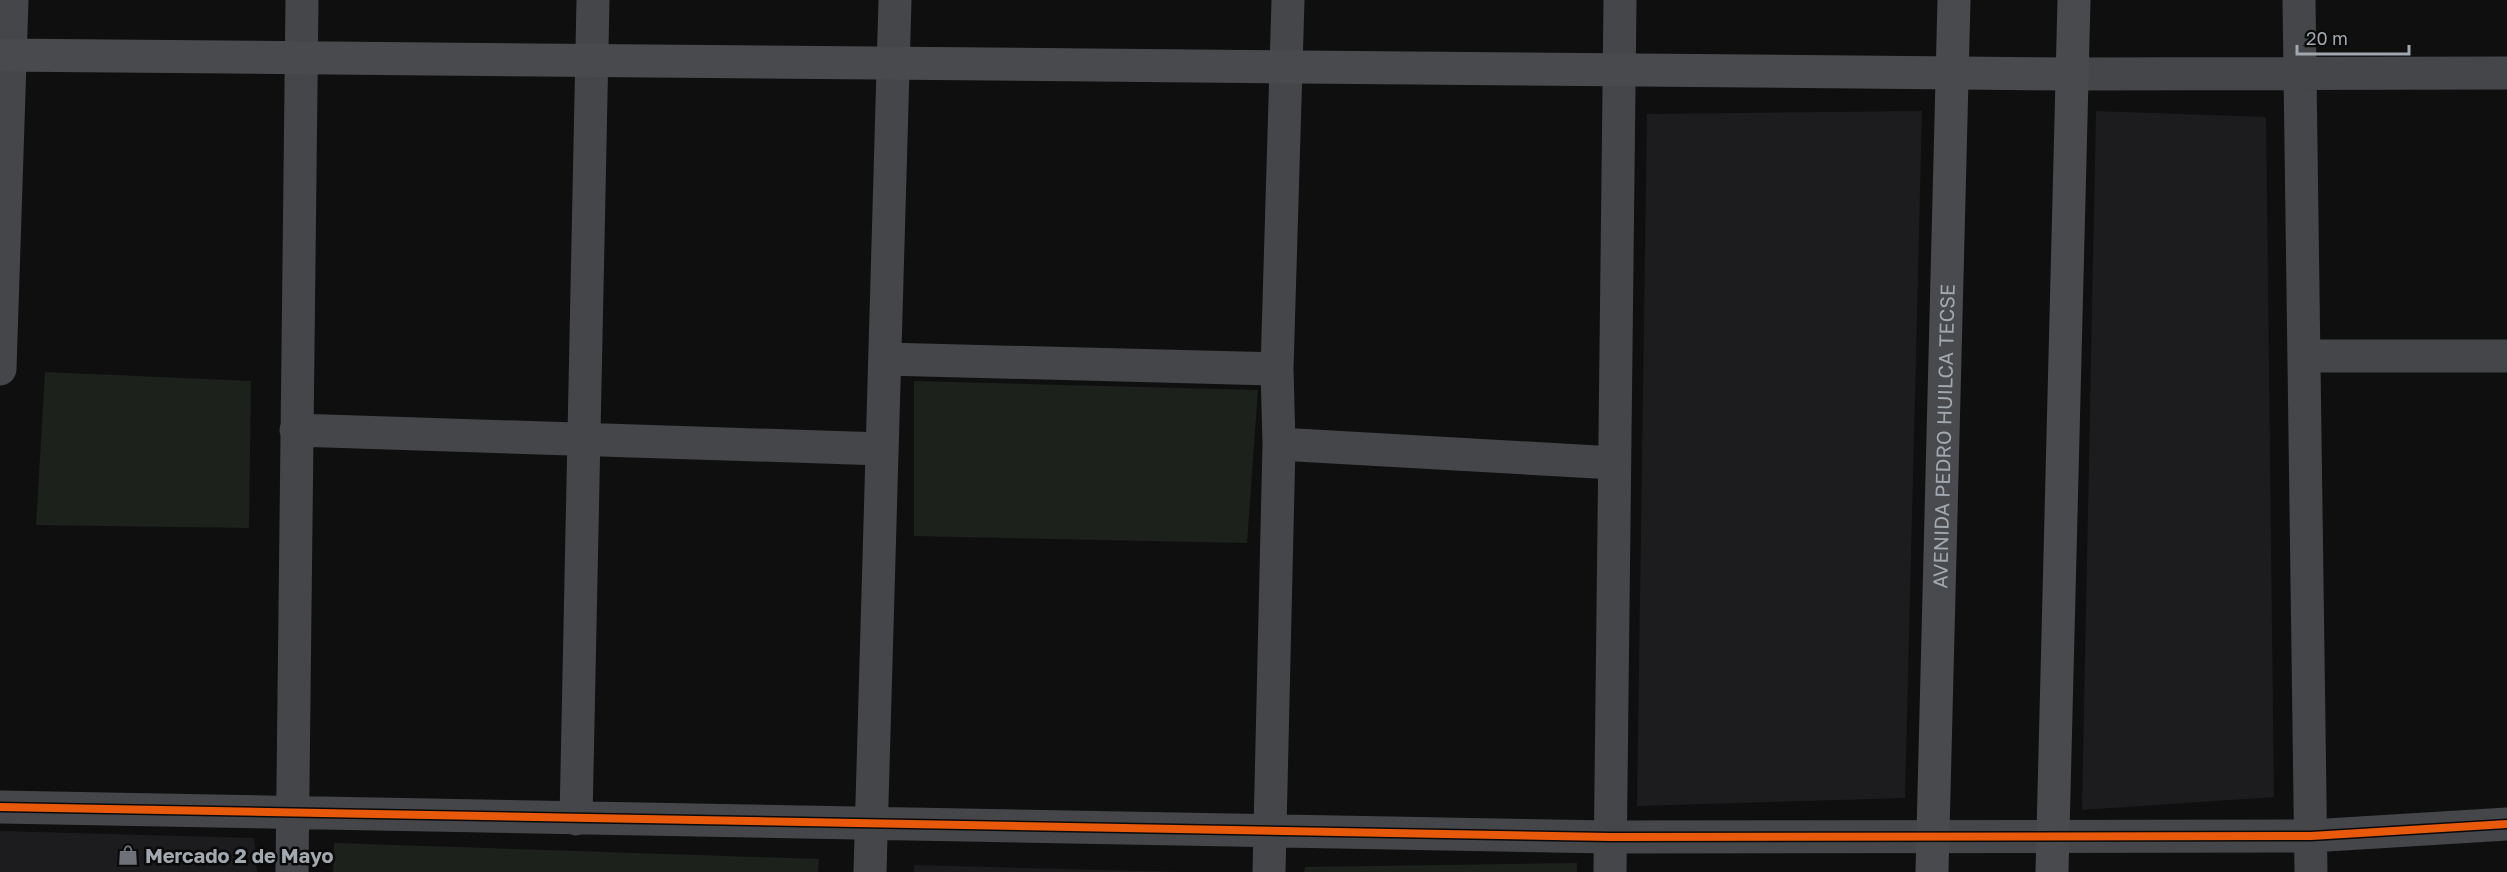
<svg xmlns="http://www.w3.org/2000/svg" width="2507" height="872" font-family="'Golos Text',sans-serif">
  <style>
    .built { fill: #1c1c1e }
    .park { fill: #1c211c }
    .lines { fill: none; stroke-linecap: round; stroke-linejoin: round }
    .street { stroke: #454649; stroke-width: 33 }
    .secondary { stroke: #494a4d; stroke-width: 33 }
    .cycleway-casing { stroke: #0a0a0b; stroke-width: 11 }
    .cycleway { stroke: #e8590c; stroke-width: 8 }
    .labels { text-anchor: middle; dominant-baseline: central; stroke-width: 5; stroke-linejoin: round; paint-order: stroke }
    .street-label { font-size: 20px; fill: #a1a8b0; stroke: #0a0a0b }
    .poi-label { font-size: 20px; font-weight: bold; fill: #a1a8b0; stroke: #0a0a0b; text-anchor: start }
  </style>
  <rect width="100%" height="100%" fill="#0f0f10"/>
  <path class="built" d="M1922,111L1905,798L1637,806L1647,114Z
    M2096,111L2266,117L2274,797L2082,810Z
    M0,831L254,838L257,872H0Z
    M914,865L1184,872H914Z"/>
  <path class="park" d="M45,372L251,381L249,528L36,525Z
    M914,381L1258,390L1247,543L914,536Z
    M334,843L819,859L818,872H333Z
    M1577,863V872H1304L1305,867Z"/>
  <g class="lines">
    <path class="street" d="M2299,0L2311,872
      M2072,74L2507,73
      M2304,356H2507
      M885,359L1277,369
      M0,369L12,0
      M296,430L882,449
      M1279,444L1614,463
      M0,807L1610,837L2311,836L2507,824
      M576,819L593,0
      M292,872L302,0
      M870,872L895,0
      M1269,872L1279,444L1277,369L1288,0
      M1610,872L1620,0"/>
    <g class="secondary">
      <path d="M0,55L2072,74"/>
      <path id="s1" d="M1932,872L1954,0"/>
      <path d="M2052,872L2074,0"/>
    </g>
    <g class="cycleway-casing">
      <path id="cycleway" d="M0,807L1610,837L2311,836L2507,824"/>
    </g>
    <use href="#cycleway" class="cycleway"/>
  </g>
  <defs>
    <g id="shop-bare" transform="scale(1.62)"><path d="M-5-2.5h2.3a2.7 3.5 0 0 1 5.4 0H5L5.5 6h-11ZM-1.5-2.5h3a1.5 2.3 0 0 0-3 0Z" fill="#6e7278" stroke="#0a0a0b" stroke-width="2.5" paint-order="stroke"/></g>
  </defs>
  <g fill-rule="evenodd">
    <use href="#shop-bare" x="128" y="855"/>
  </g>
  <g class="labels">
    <g class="street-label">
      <text stroke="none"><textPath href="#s1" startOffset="436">AVENIDA PEDRO HUILCA TECSE</textPath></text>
    </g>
    <g class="poi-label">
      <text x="145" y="855">Mercado 2 de Mayo</text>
    </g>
  </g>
  <path d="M2297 45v9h112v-9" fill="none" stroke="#a1a8b0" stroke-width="3"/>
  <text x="2306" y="45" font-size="18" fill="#a1a8b0" stroke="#0a0a0b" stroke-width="4.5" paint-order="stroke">20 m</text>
</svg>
